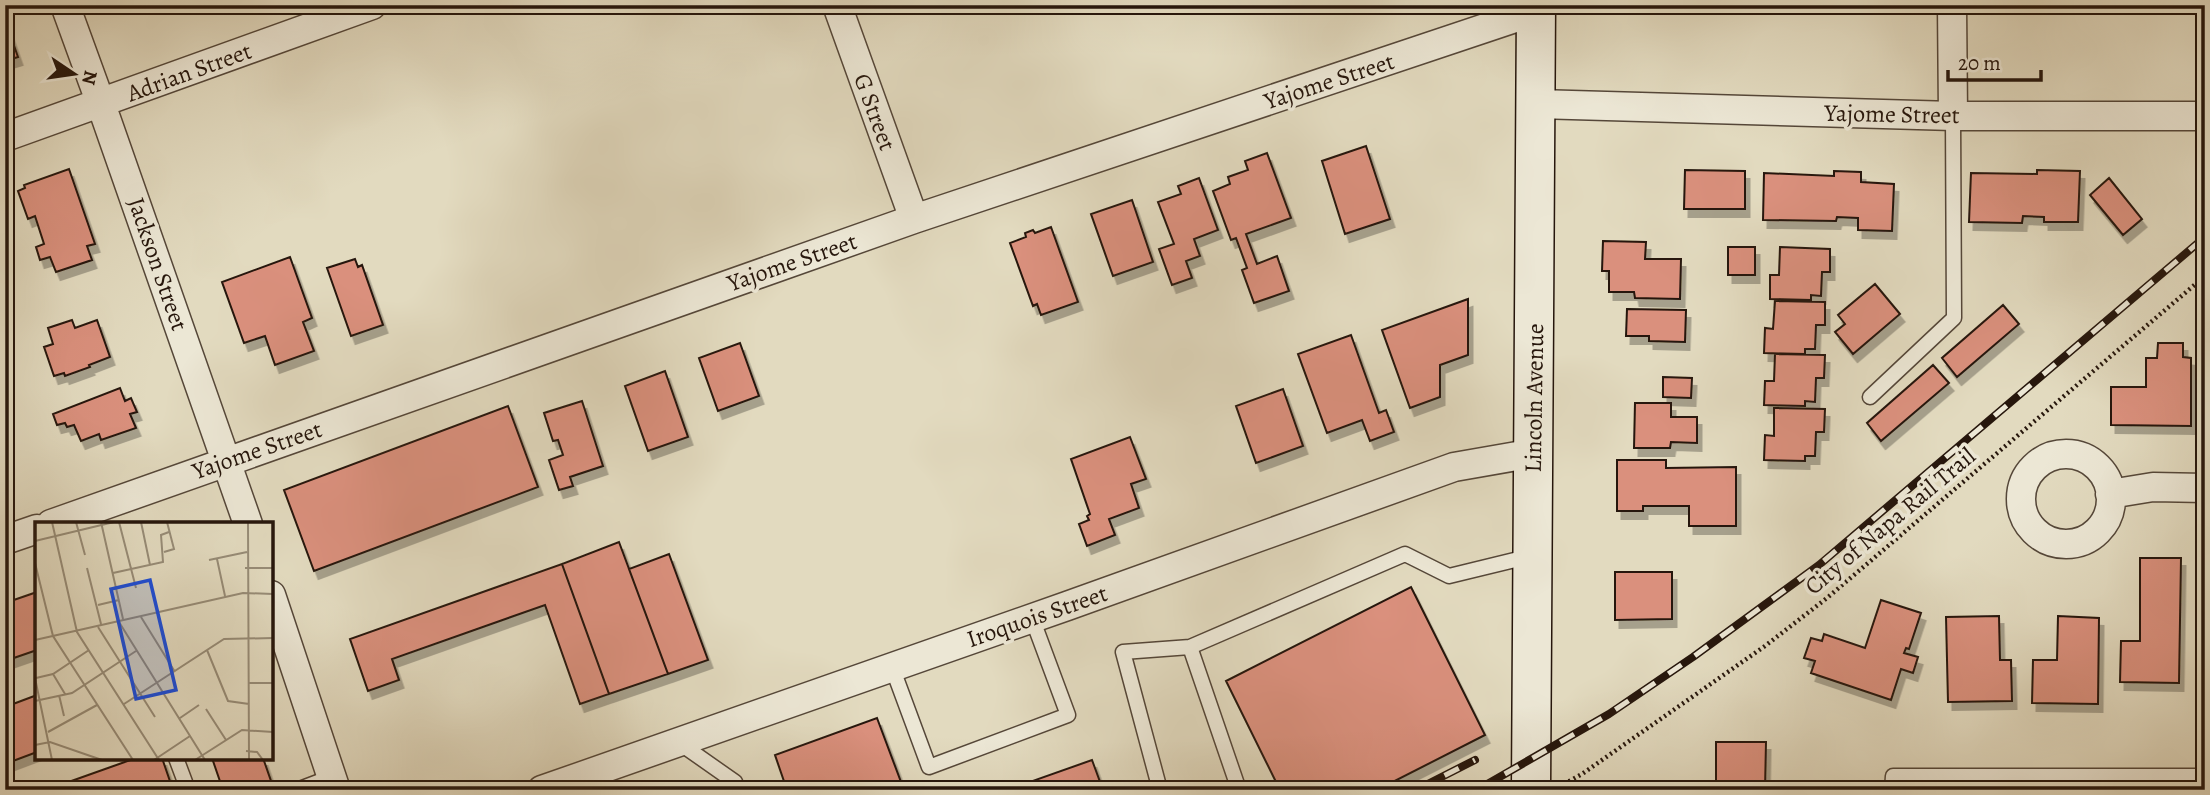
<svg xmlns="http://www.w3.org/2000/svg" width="2210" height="795" font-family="Alegreya,serif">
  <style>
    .building { fill: #da907d; stroke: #26160c; stroke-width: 2; filter: url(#shadow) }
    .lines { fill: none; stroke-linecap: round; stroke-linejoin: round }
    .service-casing { stroke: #554739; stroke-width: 17 }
    .minor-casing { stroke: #554739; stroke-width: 31 }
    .secondary-casing { stroke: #26160c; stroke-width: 41 }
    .path { stroke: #26160c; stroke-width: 4.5; stroke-dasharray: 2 3.5; stroke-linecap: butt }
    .service { stroke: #ece7d5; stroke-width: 14 }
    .minor { stroke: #ece7d5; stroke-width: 28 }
    .secondary { stroke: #ece7d5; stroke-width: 38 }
    .rail-casing { stroke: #26160c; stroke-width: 8 }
    .rail { stroke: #ece7d5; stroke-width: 5; stroke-dasharray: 16; stroke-linecap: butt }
    .labels { text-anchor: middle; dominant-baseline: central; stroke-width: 7; stroke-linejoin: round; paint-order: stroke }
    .street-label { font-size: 24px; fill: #26160c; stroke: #ece7d5 }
    .inset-road { fill: none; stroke: #978c77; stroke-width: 2 }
    .view { fill: #1d4ed8; fill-opacity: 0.15; stroke: #1d4ed8; stroke-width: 3.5 }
    .inset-edge { fill: none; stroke: #26160c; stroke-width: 3.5 }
  </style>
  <defs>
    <filter id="shadow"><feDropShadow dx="4.5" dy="8" stdDeviation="0" flood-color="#0004"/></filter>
  </defs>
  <rect width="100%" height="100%" fill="#e2dabf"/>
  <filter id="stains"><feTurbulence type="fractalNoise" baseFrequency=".00286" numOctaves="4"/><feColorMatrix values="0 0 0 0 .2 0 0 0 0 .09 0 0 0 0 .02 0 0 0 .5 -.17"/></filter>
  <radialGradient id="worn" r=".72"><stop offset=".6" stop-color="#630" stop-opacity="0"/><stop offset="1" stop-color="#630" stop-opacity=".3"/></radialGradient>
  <path class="building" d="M5,20L18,57L5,61Z
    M1366,146L1390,219L1345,234L1322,161Z
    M1267,153L1291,218L1246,234L1257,264L1277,256L1289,291L1254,303L1242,270L1247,268L1236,238L1231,240L1213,191L1230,184L1228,177L1248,170L1245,161Z
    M69,169L95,244L87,246L92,260L56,272L50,257L40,260L36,247L44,244L35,216L28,219L18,191L25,188L24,185Z
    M1685,170L1745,171V209H1684Z
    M2037,170L2080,171L2078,222H2044V217L2023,216L2022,223L1969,222L1971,173L2037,174Z
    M1834,171L1861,172V182L1894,184L1892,231L1858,230V218L1837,217L1836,221L1763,220L1764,173L1834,176Z
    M1199,178L1218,230L1194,239L1200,256L1186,261L1192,278L1172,285L1159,249L1174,244L1158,202L1181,194L1178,186Z
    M2109,178L2142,219L2123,235L2090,195Z
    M1132,200L1153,262L1113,276L1091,214Z
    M1051,227L1078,302L1041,315L1037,304L1033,306L1010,243L1026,237L1025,233L1033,230L1035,233Z
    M1603,241L1646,242L1645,259H1681L1680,299L1635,298L1634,292H1609V271H1602Z
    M1728,247H1755V275H1728Z
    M1780,247L1830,249V272H1822L1821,296L1811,295V300L1770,299V275H1779Z
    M290,257L312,318L303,322L314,351L275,365L265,336L244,343L222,282Z
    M355,259L358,267L362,265L383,325L351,336L327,268Z
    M1875,284L1900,314L1853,354L1835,332L1845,324L1838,315Z
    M1468,299V355L1440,365V397L1410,408L1382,330Z
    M1775,301L1825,302V325H1816L1815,349H1805V354L1764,353L1765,328L1773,329Z
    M2003,305L2019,324L1957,377L1942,358Z
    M1627,309L1686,310L1685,342L1649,341V336H1626Z
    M72,320L75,328L97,320L110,357L89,365L90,367L65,376L64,373L54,376L44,347L53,344L48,328Z
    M1351,335L1379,413L1386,410L1394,432L1370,441L1362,420L1327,433L1298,354Z
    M740,343L759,396L718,411L699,358Z
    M2158,343H2183V357L2191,358V426L2111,425V387H2146V358H2157Z
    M1775,354L1825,355L1824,378H1816L1815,402L1805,401V406L1764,405L1765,381H1774Z
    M1933,365L1949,383L1881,441L1867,423Z
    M665,371L688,437L648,451L625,386Z
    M1663,377L1692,378L1691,398L1663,397Z
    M120,388L125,401L131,398L137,412L130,414L136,428L101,440L99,434L81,441L74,425L67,427L65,423L57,425L53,414Z
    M1283,389L1303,446L1256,463L1236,406Z
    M582,401L603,466L570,477L573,486L559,490L549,460L563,455L558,440L553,441L544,413Z
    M1635,403H1671V417H1697V443L1671,442L1670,448H1634Z
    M508,406L538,487L314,571L284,490Z
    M1774,408L1825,409L1824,432H1816L1815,456H1805V461L1764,460L1765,435L1774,436Z
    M1130,437L1146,479L1131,484L1139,508L1109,519L1115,535L1087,546L1079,524L1089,520L1087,516L1090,514L1071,459Z
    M1617,460H1666V468L1736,467V526H1689V506H1643V511H1617Z
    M619,542L668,674L609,694L562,564Z
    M669,554L708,660L668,674L629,569Z
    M2140,558H2181L2179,683L2120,682L2121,641H2140Z
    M562,564L609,694L580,704L545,605L392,659L399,680L368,691L350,639Z
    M1615,572H1672V619L1615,620Z
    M1411,587L1485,735L1377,790H1280L1226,681Z
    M37,592V650L5,661V603Z
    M1881,600L1921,613L1909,649L1906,648L1904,653L1918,657L1913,673L1901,669L1891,700L1811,673L1815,661L1804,658L1811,638L1822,641L1824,634L1865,648Z
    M1999,616L2000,660H2011L2012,701L1948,702L1946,617Z
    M2058,616L2099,618L2098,704L2032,703L2033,660H2057Z
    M37,695V752L5,764V707Z
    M877,718L904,790H787L775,755Z
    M1716,742H1766L1765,790H1716Z
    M136,758H162L173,790H46Z
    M212,758H263L271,781L247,790H223Z
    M1092,760L1103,790H1007Z"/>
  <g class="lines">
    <g class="service-casing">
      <path id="service" d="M1870,397L1954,318L1953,116
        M1190,647L1239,790
        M892,667L929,767L1068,715L1032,618
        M678,742L735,782L738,790
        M176,758L188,790
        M297,790L331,777
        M1160,790L1123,652L1190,647L1405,554L1449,576L1531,556
        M1892,790L1893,776H2205"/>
    </g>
    <g class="minor-casing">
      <path id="minor" d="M65,5L101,104L248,524
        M837,5L914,219
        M1952,5L1953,116
        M1537,104L1953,116H2205
        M5,137L372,5
        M2021 499a45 45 0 1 1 90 0a45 45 0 1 1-90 0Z
        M2110,494L2153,487L2205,488
        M51,524L914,219L1536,11
        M5,540L37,529
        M271,595L336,790
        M542,790L1067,606L1454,467L1534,453"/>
    </g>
    <g class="secondary-casing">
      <path id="secondary" d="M1531,790L1536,5"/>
    </g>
    <path class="path" d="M1564,784L1582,774L1765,646L1827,598L2205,276"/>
    <use href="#service" class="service"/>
    <use href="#minor" class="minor"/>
    <use href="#secondary" class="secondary"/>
    <g class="rail-casing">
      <path id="rail" d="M1416,790L1475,760
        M1477,790L1609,714L1693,657L1819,565L2205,237"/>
    </g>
    <use href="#rail" class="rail"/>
  </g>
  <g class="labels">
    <g class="street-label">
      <text transform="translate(189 72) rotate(-20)">Adrian Street</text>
      <text transform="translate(1329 81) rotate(-18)">Yajome Street</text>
      <text transform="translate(875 112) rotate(70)">G Street</text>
      <text transform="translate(1892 114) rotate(1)">Yajome Street</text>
      <text transform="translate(792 262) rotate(-19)">Yajome Street</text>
      <text transform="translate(158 264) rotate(71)">Jackson Street</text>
      <text transform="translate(1534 398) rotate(-89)">Lincoln Avenue</text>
      <text transform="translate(257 450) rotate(-19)">Yajome Street</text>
      <text transform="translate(1890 521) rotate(-40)">City of Napa Rail Trail</text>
      <text transform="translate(1037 616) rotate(-19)">Iroquois Street</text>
    </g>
  </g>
  <g transform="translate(35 522)">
    <rect width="238" height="238" fill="#e2dabf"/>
    <path class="inset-road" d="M17,0L42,110L124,238M41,0L50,33M66,0L88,97M84,0L101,66M106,0L115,43M213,0L214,238M0,19L79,0M129,30L139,27L132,0M182,37L190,74M174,38L212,30M0,41L18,114L98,238M52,46L66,102M210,46H238M78,51L128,40L126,13L134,10M63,83L84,78M106,95L140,150M84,100L170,238M63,105L120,195M0,118L208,71L238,72M172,128L193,179L214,182M18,152L30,172M0,156L17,238M1,156L18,152L54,128M213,161H238M24,173L29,194M0,179L37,171L101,129M89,182L189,117L238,116M171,187L191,218M145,196L164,183M13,210L62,183M0,223L15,220L67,238M211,229L222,230L228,238M119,238L155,214M160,238L207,208L238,210"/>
    <path class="view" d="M115,58L141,168L101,177L76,67Z"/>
    <rect width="238" height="238" class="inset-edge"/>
  </g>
  <rect width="2210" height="795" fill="none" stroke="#e2dabf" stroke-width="28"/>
  <rect x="7" y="7" width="2196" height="781" fill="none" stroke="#26160c" stroke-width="3.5"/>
  <rect x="14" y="14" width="2182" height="767" fill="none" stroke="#26160c" stroke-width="2"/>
  <g transform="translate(74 74) rotate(103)" stroke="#ece7d5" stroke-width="5" paint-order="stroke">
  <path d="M0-5L12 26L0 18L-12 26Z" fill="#26160c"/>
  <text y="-10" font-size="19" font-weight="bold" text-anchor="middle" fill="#26160c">N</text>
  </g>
  <path d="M1948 70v10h93v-10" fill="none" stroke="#26160c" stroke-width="3.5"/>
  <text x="1958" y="70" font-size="21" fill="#26160c" stroke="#ece7d5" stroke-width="5" paint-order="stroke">20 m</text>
  <rect width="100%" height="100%" filter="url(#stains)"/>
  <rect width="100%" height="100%" fill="url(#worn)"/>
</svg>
